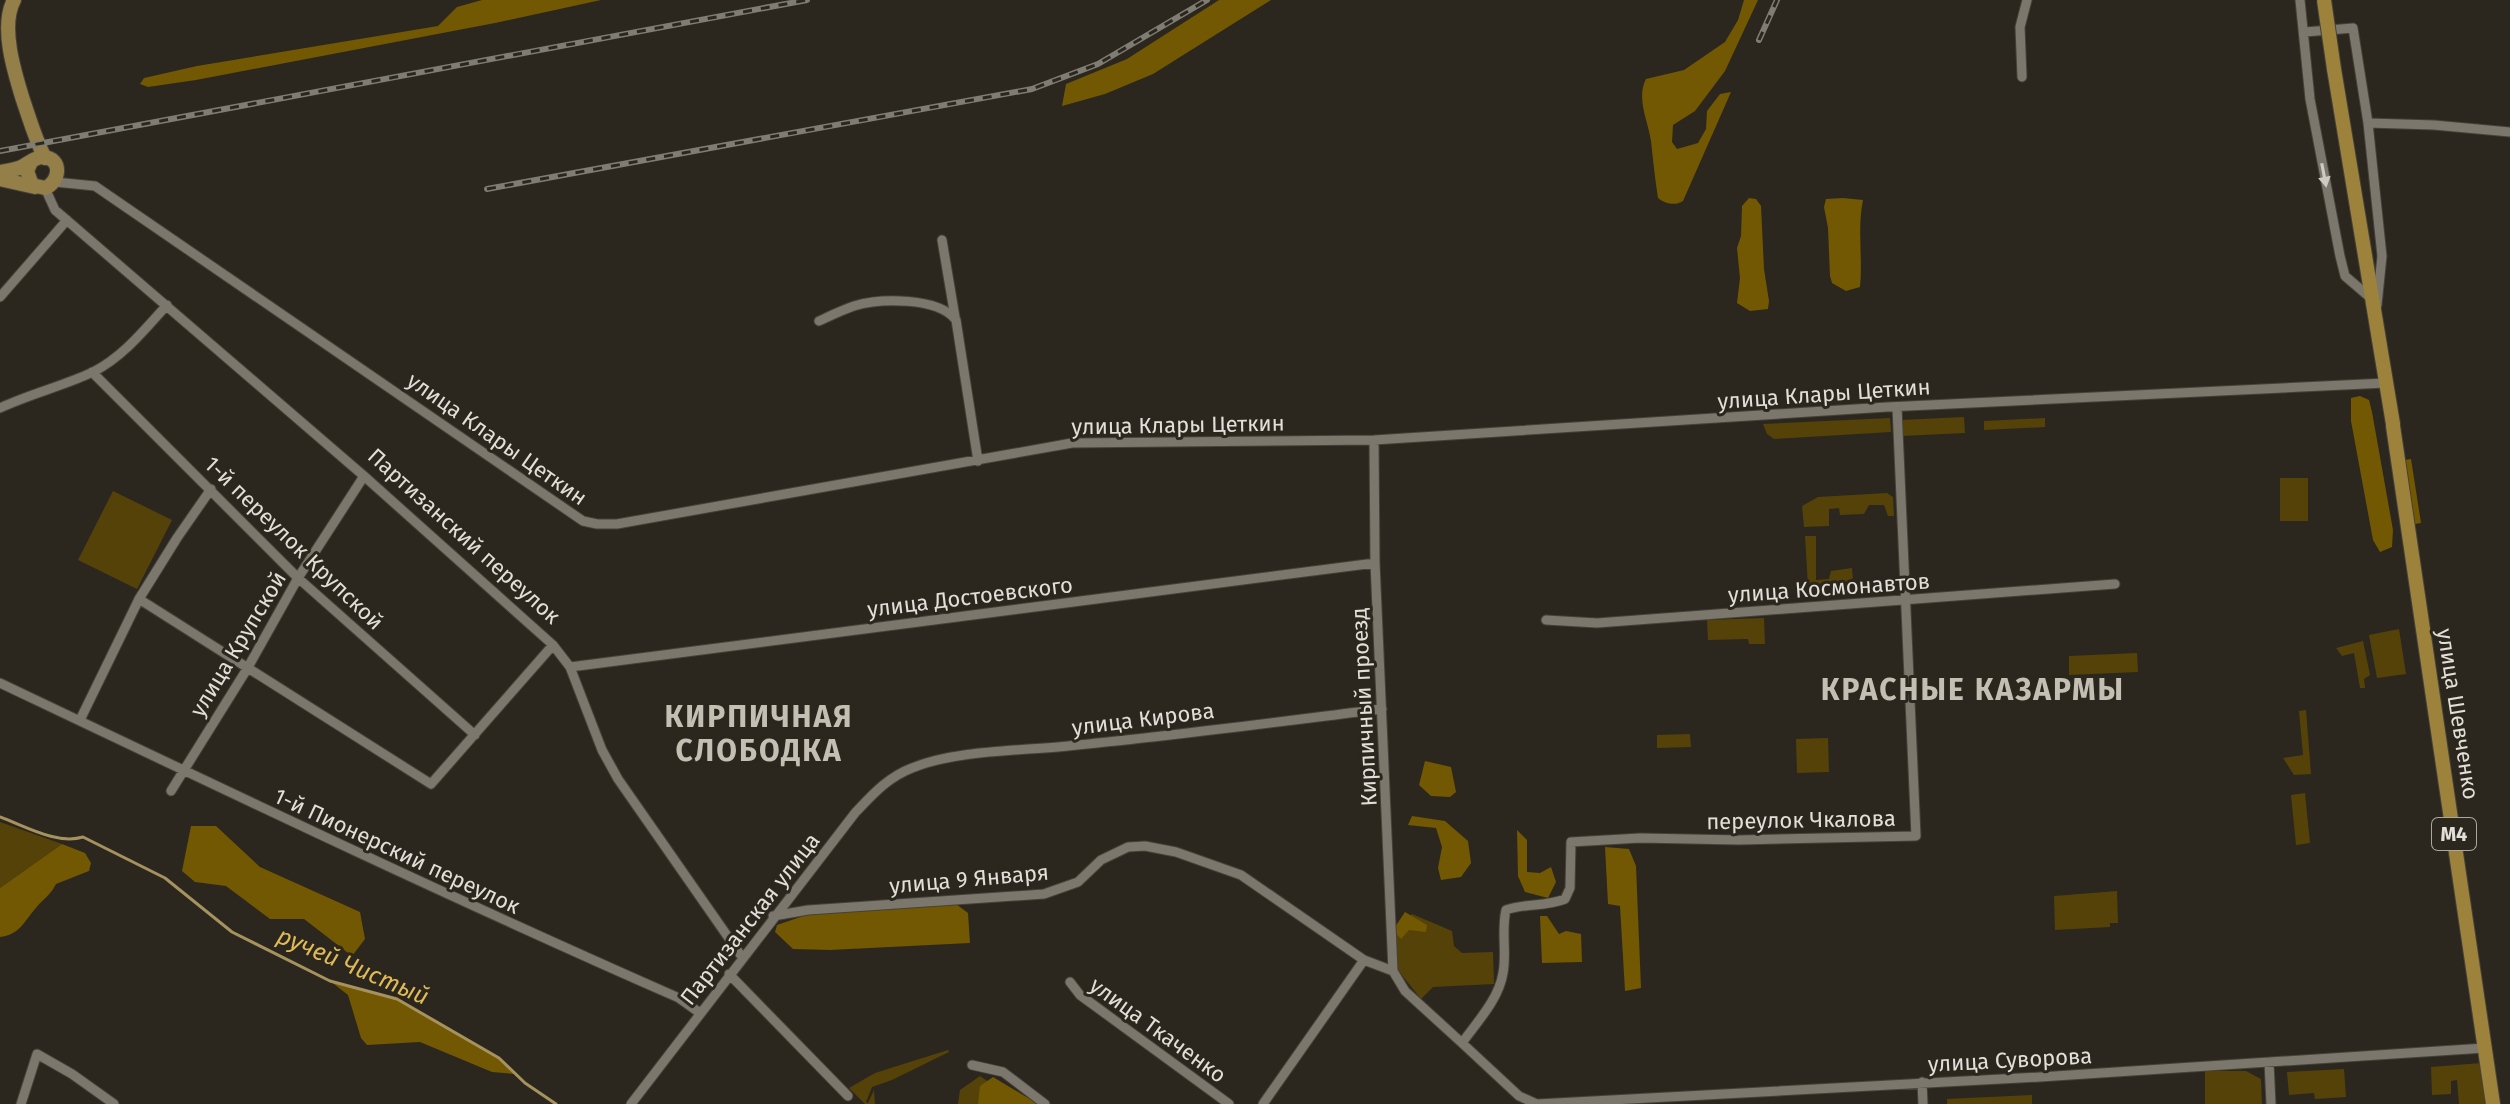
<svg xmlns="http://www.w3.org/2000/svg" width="2510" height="1104" font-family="'Fira Sans',sans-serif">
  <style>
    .green { fill: #554209 }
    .forest { fill: #725802 }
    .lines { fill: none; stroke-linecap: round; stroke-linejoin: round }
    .stream { stroke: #a6925e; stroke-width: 3 }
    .minor-casing { stroke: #45423a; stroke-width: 11 }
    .primary-casing { stroke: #45423a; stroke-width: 16 }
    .trunk-casing { stroke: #45423a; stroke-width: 16 }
    .minor { stroke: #7c776c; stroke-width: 9 }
    .primary { stroke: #957f48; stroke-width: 14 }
    .trunk { stroke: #9d823c; stroke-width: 14 }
    .rail-casing { stroke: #7f7c74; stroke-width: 6 }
    .rail { stroke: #2b271e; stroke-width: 3; stroke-dasharray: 9; stroke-linecap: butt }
    .trunk-bridge-casing { stroke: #45423a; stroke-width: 16; stroke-linecap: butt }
    .trunk-bridge { stroke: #9d823c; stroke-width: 14 }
    .oneway { fill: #cecac3 }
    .labels { text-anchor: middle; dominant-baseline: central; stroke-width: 6; stroke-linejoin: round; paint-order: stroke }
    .shield { fill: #2b271e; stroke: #aba8a1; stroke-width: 2 }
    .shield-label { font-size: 20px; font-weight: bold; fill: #e2dfd9 }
    .street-label { font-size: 22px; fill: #e2dfd9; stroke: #2b271e }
    .water-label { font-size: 24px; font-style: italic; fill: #e0ba56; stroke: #2b271e }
    .district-label { font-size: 30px; font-weight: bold; letter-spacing: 2px; fill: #c4bfb3; stroke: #2b271e }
  </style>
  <rect width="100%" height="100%" fill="#2b271e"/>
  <path class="green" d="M1964,417L1965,433L1902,436L1901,420Z
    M1890,418L1891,432L1774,439L1767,434L1763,424Z
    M2045,418V427L1984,430V421Z
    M2280,478H2308V521H2280Z
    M113,491L172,520L137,589L78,560Z
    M1887,493L1893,497L1894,516H1888L1884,505H1869L1864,514L1840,515L1839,508L1829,509V526L1804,527L1802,506L1818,497Z
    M1805,536H1816V580L1829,579L1831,571L1852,568L1854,594H1848L1847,584L1808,586Z
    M1764,618L1765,644H1749L1748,639L1708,640L1707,620Z
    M2399,629L2406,674L2377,678L2369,635Z
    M2363,641L2370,675L2364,679L2365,688H2360L2354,653L2342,656L2336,648Z
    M2137,653L2138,672L2069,675V656Z
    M2306,710L2311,774L2294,775L2283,758L2303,755L2299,711Z
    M1690,734L1691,747L1657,748V735Z
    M1828,738L1829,772L1797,773L1796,739Z
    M2305,793L2310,843L2296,845L2291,795Z
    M0,822L62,844L0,888Z
    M2117,891L2118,923H2110V927L2055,930L2054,896Z
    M1412,914L1452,931L1454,946L1462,953L1493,952L1494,984L1433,987L1421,999L1397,969L1396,928Z
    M948,1050L949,1052L892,1080L872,1087L866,1102L868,1103L874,1090L875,1104H865L849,1088L875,1073Z
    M2481,1063L2486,1104H2459L2457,1080L2451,1081V1094L2432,1095L2431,1067Z
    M2344,1069L2346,1097L2315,1099L2314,1093L2289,1095L2287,1072Z
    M2205,1071H2246L2261,1079L2262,1104H2205Z
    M980,1076L1021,1104H958L960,1090Z
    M2032,1095V1104H1947V1099Z"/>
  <path class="forest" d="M482,0H601L495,23L196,80L148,87L140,84L144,78L197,66L438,26L457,7Z
    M1219,0H1271L1153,74L1105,94L1062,106L1066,84L1127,59Z
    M1744,0H1758L1725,71L1695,111L1673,125L1672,142L1677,149L1698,143L1706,129L1707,111L1720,94L1731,92L1683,201C1675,206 1665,204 1658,198C1655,179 1653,160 1651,141C1648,121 1636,98 1646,79L1684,70L1725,42L1738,20Z
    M1749,198L1756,199L1761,206L1764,269L1769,301L1768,309L1750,311L1737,303L1740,278L1737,248L1741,236L1742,206Z
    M1843,198L1863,200C1857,229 1863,257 1860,287L1846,291L1832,283L1830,276L1828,228L1824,207L1826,199Z
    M2360,396L2369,400L2372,412L2393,530L2392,547L2380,552L2373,540L2351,421V398Z
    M2411,459L2421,523L2415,524L2404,460Z
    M1425,761L1451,767L1456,792L1450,797L1431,796L1419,785Z
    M1412,816L1445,821L1468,841L1471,863L1461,877L1441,880L1438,868L1442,847L1436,828L1408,825Z
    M191,826H216L260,867L360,912L365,939L352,956L304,919H270L226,886L195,882L182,871Z
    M1517,830L1527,840V872L1540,873L1551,867L1556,882L1548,898L1525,892L1518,876Z
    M62,844L85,853L91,863L89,871L56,884C51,895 42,900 35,909C24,922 19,935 0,937V888Z
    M1605,847L1629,849L1636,866L1641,988L1625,991L1620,906L1608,904Z
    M956,904L968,913L970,943L830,950L793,949L775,932L777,925L812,913Z
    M1405,912L1427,925L1426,932L1409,930L1401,939L1393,930Z
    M1540,916H1547L1559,934L1566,931L1581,934L1582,962L1542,963Z
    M330,981L397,999L498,1058L515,1074L492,1072L420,1042L367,1045L361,1038L348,995Z
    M993,1077L1038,1104H978L980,1086Z"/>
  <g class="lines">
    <path class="stream" d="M0,817C25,826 57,845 83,837L165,878L232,932L330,981L397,999L499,1058L525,1083L556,1104"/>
    <g class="minor-casing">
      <path id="minor" d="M2300,0L2310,99L2340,256L2345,276L2373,300
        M2305,32L2353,28L2368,123L2382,256L2377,305
        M2022,77L2020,27L2027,0
        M2368,123L2434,125L2510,132
        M55,182L95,186L583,521L597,524H617L1072,443L1374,440L1887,407L2386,383
        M45,188L55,210L364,476L553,645L570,667L602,750L618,779L742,957
        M942,240L955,317
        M0,297L67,220
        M819,321C830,316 842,310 854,306C880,298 938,297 956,320L978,461
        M92,372L298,578L475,735
        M0,408C30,394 63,386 93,372C123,357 145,329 167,305
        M1374,440L1375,563L1393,971
        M139,599L431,784L553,645
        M1546,620L1597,623L2115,584
        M570,667L1375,563
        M0,683C225,790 451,898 679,998L700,1013
        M80,720L139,599L177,538L211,489
        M171,791L247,669L298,578L364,476
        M773,916L808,910L1044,894L1078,882L1101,860L1128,847L1145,846L1176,852L1241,875L1364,960L1393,971L1405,991L1462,1043L1519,1096L1537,1104
        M729,974L848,1096
        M1070,982L1080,995L1229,1104
        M1462,1043C1477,1022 1499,999 1503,973C1507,953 1501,931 1506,910C1525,903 1546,907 1565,899L1570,888L1571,842L1640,838L1739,840L1916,836L1897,407
        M2269,1062L2271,1104
        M972,1065L1003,1072L1045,1104
        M1922,1082L1923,1104
        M21,1104L37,1054L72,1074L114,1104
        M631,1104L855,813C872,795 888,777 912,768C956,750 1020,751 1068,746C1173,736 1278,722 1382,709
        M1263,1104L1364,960
        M1537,1104L2040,1077L2485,1048"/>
    </g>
    <g class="primary-casing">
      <path id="primary" d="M14,0C0,26 14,71 23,100C30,120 35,139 45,158
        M0,172C6,171 13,170 19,168C27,165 34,157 43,157C63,158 60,182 45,188L32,185L27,171L31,162
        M0,179L35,187"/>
    </g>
    <g class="trunk-casing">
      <path id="trunk" d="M2334,69L2393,424
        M2393,426L2493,1104"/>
    </g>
    <use href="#minor" class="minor"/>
    <use href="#primary" class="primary"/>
    <use href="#trunk" class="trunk"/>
    <g class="rail-casing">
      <path id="rail" d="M1759,40L1777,0
        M0,151L807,0
        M487,189L1032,89L1098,64L1207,0"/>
    </g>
    <use href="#rail" class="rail"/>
    <g class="trunk-bridge-casing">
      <path id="trunk-bridge" d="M2324,0L2334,69"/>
    </g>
    <use href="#trunk-bridge" class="trunk-bridge"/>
  </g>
  <defs><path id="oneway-solid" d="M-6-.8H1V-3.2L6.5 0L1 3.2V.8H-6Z" transform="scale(2)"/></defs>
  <use class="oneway" href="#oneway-solid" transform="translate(2324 175) rotate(79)"/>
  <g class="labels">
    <rect class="shield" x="2432" y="818" width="44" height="32" rx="6"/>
    <g class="shield-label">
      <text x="2454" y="834">M4</text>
    </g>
    <g class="street-label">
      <text transform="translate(1824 394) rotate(-4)">улица Клары Цеткин</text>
      <text transform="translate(1178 425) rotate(-1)">улица Клары Цеткин</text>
      <text transform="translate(497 439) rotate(35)">улица Клары Цеткин</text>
      <text transform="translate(464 536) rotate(42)">Партизанский переулок</text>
      <text transform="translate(294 543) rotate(44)">1-й переулок Крупской</text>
      <text transform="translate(1829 588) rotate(-4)">улица Космонавтов</text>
      <text transform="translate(970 597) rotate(-7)">улица Достоевского</text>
      <text transform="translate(238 644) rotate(-59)">улица Крупской</text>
      <text transform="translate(1364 707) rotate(-93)">Кирпичный проезд</text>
      <text transform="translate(2458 714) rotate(81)">улица Шевченко</text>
      <text transform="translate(1143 719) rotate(-7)">улица Кирова</text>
      <text transform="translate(1801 820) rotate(-1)">переулок Чкалова</text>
      <text transform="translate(397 851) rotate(25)">1-й Пионерский переулок</text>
      <text transform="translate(969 879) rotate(-5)">улица 9 Января</text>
      <text transform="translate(750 919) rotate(-52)">Партизанская улица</text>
      <text transform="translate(1158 1030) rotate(36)">улица Ткаченко</text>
      <text transform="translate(2010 1060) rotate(-3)">улица Суворова</text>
    </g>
    <g class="water-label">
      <text transform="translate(353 966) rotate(23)">ручей Чистый</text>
    </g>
    <g class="district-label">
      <text x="1973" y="690">КРАСНЫЕ КАЗАРМЫ</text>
      <text x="759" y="717">КИРПИЧНАЯ<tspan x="759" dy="34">СЛОБОДКА</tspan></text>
    </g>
  </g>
</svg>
